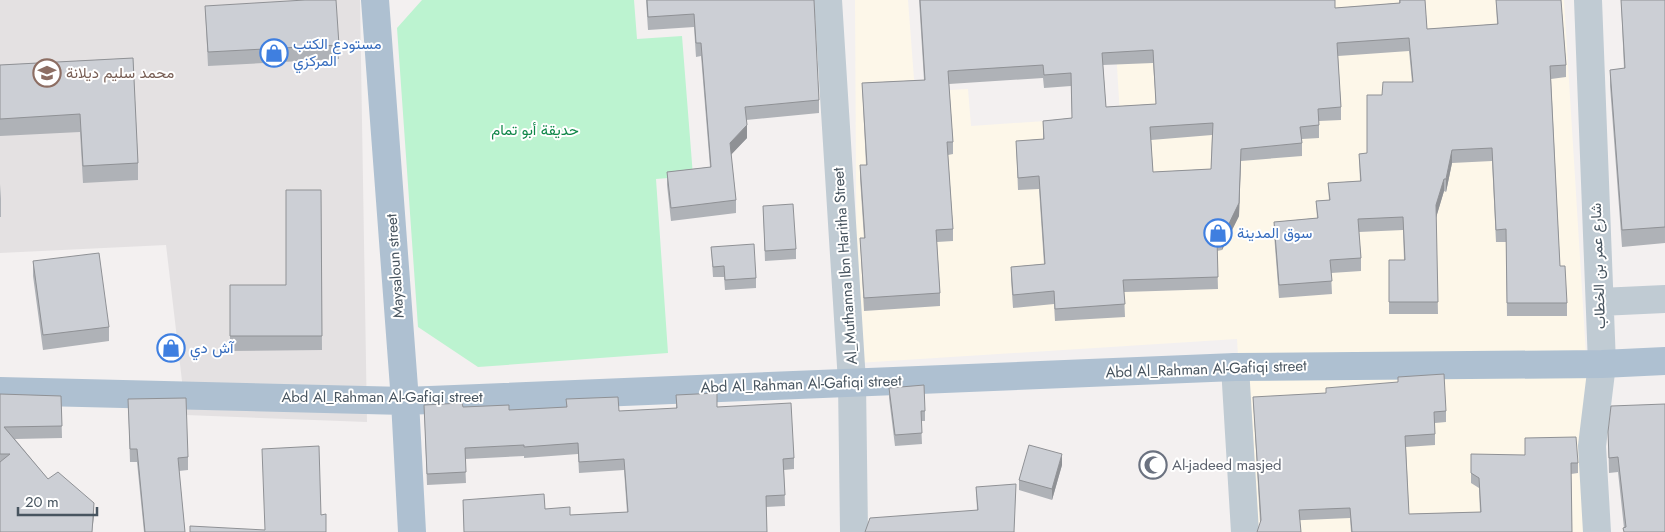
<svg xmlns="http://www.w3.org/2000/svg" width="1665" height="532" font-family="Jost,Vazirmatn,sans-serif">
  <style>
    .commercial { fill: #fdf7e9 }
    .education { fill: #e4e1e2 }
    .green { fill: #bcf3d0 }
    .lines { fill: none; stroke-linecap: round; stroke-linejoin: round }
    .minor { stroke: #c0cbd3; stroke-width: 28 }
    .major { stroke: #aec0d1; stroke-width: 28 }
    .wall { fill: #afb2b7; fill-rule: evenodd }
    .shaded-wall { fill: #8f9195 }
    .building { fill: #cccfd5; stroke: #8f9195; fill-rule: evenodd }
    .labels { text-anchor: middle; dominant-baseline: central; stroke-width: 4; stroke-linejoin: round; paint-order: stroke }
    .shop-label { font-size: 15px; fill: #366cbe; stroke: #fff; text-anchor: start }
    .education-label { font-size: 15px; fill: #785e54; stroke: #fff; text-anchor: start }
    .park-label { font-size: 15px; fill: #108749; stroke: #fff }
    .street-label { font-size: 15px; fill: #47545f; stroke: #fff }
    .worship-label { font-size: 15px; fill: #5b616d; stroke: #fff; text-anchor: start }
  </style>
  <rect width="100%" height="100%" fill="#f3f0f0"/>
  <path class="commercial" d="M855,0H908L915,92L968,89L971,126L1120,116L1113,0H1564L1597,532H1248L1237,339L857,363Z"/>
  <path class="education" d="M0,0H360L367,422L186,415L166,245L0,253Z"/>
  <path class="green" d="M422,0H634L637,39L682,36L693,176L656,179L668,353L478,367L418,327L397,28Z"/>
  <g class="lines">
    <path class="minor" d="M828,0L852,382L854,532
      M1588,0L1602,364L1592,446L1597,532
      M1600,302L1665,299
      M1235,367L1245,532"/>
    <path class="major" d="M375,0L405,401L412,532
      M0,391L405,401L1235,367L1602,364L1665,361"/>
  </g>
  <path class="wall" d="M646,0H814L819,100V113L746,120L747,138L731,154L736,200V213L671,221L667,185V172L710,167L701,56L696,57L694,27L648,30Z
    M919,0H1335V8L1399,3V0H1425L1427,29L1497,24L1496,0H1561L1566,65V77L1551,79L1560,266L1567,303V316H1507L1506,242H1496L1492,161L1452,163L1446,192L1444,191L1436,217L1438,314H1389V260H1404L1403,230L1359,232L1361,258V271L1331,273L1332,294L1279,298L1274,234V222L1317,218L1316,201L1329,200L1328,183L1360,181L1359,154L1367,153L1382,95L1412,82L1409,51L1338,56L1341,107V120L1319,121V138L1302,139V156L1241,161L1239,216L1222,250L1217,251L1218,289L1124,292L1125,317L1055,321L1054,304L1013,308L1011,279V267L1044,264L1039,189L1018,190L1016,141L1043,139V121L1072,118L1071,86L1044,88L1043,78L949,84L953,142V154L948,155L953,229V241L937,242L940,293V306L864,311L860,238H864L860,178V165H866L862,83L924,80ZM1153,63L1156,104L1106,107L1103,65ZM1212,135L1211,169L1153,172L1151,140Z
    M1621,0H1665V243L1622,247L1610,86V70L1624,69Z
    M205,6L339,45V59L208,66Z
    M133,58L138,163V180L83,183L80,132L0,136V65Z
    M0,184L1,199V217H0Z
    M321,190L322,350L230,351V285H286Z
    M763,206L796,249V259L765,261Z
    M711,247L756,278V288L725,290L724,277H713Z
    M33,261L109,327V341L43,350L33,276Z
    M889,388L925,411V421H921L922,444L895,446L889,398Z
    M0,394L61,396L62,438L15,439L48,479L94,516L0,532Z
    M676,395L717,407L794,458V469L784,470L785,506L766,507L767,532H464L463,500L545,509L570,515L627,512L624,470L579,473L578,454L524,458V456L465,459L466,483L427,485L424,405L509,410L566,407V399L619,411L676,409Z
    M1253,397L1446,411V422L1435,423V445L1406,447L1409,514L1480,512L1479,488L1471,483V454L1578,463V473L1571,474L1572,532H1351L1350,518L1260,522Z
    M128,399L188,457V470L179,471L185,532H144L137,462H130Z
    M1608,432L1665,532L1624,528L1618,472L1609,473Z
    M1062,465L1052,500L1019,490V480Z
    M976,487L1015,532L977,510Z"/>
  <path class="shaded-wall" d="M747,125V138L730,156V143Z
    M1241,149L1239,216L1222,250V238Z
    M1452,150V163L1446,192V179Z
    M1444,179V191L1436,218V205Z
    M1062,454V465L1052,500V489Z
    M94,503V516L92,532Z"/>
  <path class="building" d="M305,0H336L339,45L208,52L205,6Z
    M647,0H814L819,100L745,107L747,125L730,143L736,200L671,208L667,172L711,167L701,43H696L694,14L648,17Z
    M920,0H1335V8L1400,3V0H1425L1427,29L1498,24L1496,0H1561L1566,65L1550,66L1560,266H1565L1567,303H1507L1506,229L1496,230L1492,148L1452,150L1446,179H1444L1436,205L1438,302H1389V260H1405L1403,217L1358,219L1361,258L1330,260L1332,281L1279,285L1274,222L1318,218L1316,201L1330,200L1328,183L1361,181L1359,154L1367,153V95H1382L1383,82H1413L1409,38L1337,43L1341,107L1318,109L1319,125L1300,127L1302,143L1241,149L1239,203L1222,238H1217L1218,277L1123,280L1125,304L1055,309L1054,291L1013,295L1011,267L1045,264L1039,176L1018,178L1016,141L1044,139L1043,121L1072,118L1071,73L1044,75L1043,65L948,71L953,142H947L953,229L936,230L940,293L864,298L860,238H865L860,165H867L862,83L925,80ZM1153,50L1156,104L1106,107L1102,53ZM1213,123L1211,169L1153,172L1150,127Z
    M1621,0H1665V227L1622,230L1610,70L1625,68Z
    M133,58L138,163L83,166L80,114L0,119V65Z
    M286,190H321L322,336H230V285H286Z
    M793,204L796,249L765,251L763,206Z
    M754,244L756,278L725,280L724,266L713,267L711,247Z
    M99,253L109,327L43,335L33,261Z
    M1444,374L1446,411L1434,412L1435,434L1405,436L1409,514L1481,512L1479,478L1471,473V454L1525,455V438L1576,437L1578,463H1571L1572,532H1352L1350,508L1299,510L1301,532H1257L1261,520L1253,397L1326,393V388L1398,382V377Z
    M924,385L925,411H921L922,433L895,435L889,388Z
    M717,393V407L791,403L794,458L783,459L785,495L766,496L767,532H464L463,500L544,494L545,509L570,507V515L628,512L624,459L579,462L578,443L524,447V445L465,448L466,472L427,474L424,405L462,403L463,407L509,405V410L567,407L566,399L618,397L619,411L677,408L676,395Z
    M0,394L61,396L62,426L4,427L48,479L58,472L94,503L92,532H0V462L10,454H0Z
    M186,398L188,457L178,458L185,532H145L137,449H130L128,399Z
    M1665,404V532H1624L1623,528L1626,527L1618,457L1609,458L1608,432L1611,406Z
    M1029,445L1062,454L1052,489L1019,480Z
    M319,446L321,515L326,514V532H190V526L265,530L262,449Z
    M1016,484L1014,532H865L870,518L978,510L976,487Z"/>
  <defs>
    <g id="shop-ring" transform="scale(1.4375)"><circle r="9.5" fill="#fff" stroke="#3f7fe0" stroke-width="1.5"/><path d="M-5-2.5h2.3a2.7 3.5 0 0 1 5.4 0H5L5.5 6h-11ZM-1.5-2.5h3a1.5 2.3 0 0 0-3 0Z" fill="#3f7fe0"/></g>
    <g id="school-ring" transform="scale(1.4375)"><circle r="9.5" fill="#fff" stroke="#8d6e63" stroke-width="1.5"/><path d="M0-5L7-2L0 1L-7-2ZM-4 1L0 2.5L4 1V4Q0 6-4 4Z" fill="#8d6e63"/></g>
    <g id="mosque-ring" transform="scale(1.4375)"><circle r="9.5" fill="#fff" stroke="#6b7280" stroke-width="1.5"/><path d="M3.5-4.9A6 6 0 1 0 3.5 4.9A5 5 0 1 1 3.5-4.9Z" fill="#6b7280"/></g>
  </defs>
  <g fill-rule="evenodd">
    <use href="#shop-ring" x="274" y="53"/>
    <use href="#school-ring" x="47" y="73"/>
    <use href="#shop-ring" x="1218" y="233"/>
    <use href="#shop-ring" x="171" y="348"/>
    <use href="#mosque-ring" x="1153" y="465"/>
  </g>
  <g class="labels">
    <g class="shop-label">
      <text x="293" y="44">مستودع الكتب<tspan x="293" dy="17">المركزي</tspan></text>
      <text x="1237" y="233">سوق المدينة</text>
      <text x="190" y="348">آش دي</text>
    </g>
    <g class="education-label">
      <text x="66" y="73">محمد سليم ديلانة</text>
    </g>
    <g class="park-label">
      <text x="535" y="130">حديقة أبو تمام</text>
    </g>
    <g class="street-label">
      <text transform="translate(395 266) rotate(-94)">Maysaloun street</text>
      <text transform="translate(845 266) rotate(-94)">Al_Muthanna Ibn Haritha Street</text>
      <text transform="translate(1598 266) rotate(-92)">شارع عمر بن الخطاب</text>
      <text transform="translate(1206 369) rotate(-2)">Abd Al_Rahman Al-Gafiqi street</text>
      <text transform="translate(801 384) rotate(-2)">Abd Al_Rahman Al-Gafiqi street</text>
      <text x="382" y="397">Abd Al_Rahman Al-Gafiqi street</text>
    </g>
    <g class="worship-label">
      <text x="1172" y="465">Al-jadeed masjed</text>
    </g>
  </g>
  <path d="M18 507v8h79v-8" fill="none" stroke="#47545f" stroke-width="2.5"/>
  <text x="25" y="507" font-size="15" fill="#47545f" stroke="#ffffff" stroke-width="4" paint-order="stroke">20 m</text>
</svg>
